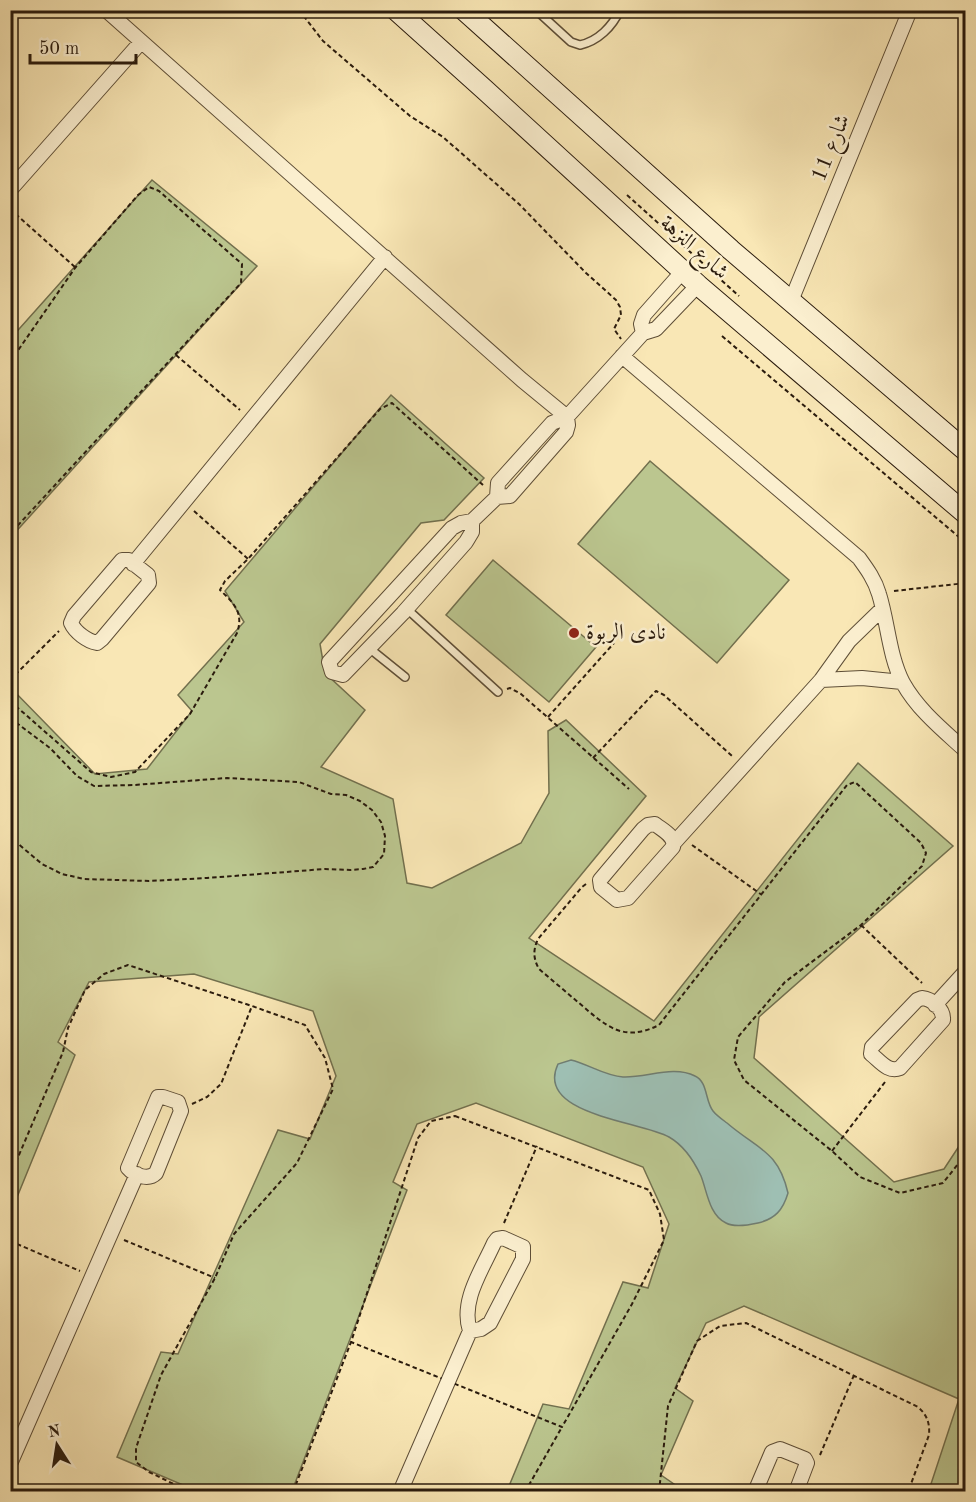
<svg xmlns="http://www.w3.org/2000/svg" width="976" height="1502" font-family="'Old Standard TT',Amiri,serif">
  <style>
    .green { fill: #bbc68f; stroke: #72704e; stroke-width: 1.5 }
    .water { fill: #9ebfb3; stroke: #707d71; stroke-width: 1.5 }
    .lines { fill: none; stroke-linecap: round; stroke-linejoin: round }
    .service-casing { stroke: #5e4e37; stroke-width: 10 }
    .minor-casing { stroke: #5e4e37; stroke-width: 16 }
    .secondary-casing { stroke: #2a1b0d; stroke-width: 22 }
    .path { stroke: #2a1b0d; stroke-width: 2; stroke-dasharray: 4.5 3; stroke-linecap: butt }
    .service { stroke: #fbefcf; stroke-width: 7 }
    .minor { stroke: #fbefcf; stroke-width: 14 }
    .secondary { stroke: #fbefcf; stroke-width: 20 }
    .poi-dot { fill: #8f2418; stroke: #fbefcf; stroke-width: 2 }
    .labels { text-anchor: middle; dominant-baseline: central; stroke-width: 5; stroke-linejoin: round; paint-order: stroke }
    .street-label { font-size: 22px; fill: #2a1b0d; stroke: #fbefcf }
    .poi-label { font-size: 22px; fill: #2a1b0d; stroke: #fbefcf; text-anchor: start }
  </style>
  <rect width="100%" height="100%" fill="#f9e7b5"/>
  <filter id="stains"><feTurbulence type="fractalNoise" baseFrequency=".00333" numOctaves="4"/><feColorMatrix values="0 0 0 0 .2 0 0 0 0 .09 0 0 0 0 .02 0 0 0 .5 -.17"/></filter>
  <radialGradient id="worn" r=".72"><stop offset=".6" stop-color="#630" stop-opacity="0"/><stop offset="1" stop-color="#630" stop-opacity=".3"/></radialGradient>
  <path class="green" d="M152,180L257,266L11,537V338Z
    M391,395L484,478L444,520L421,523L320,644L325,673L365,710L321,767L393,799L407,883L432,888L521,843L549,793L548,731L566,720L646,796L529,938L654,1021L858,763L953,846L759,1017L754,1058L894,1182L944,1169L965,1137V1491H921L929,1490L959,1399L744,1306L706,1323L675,1388L693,1401L661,1475L684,1491H507L543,1404L569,1409L623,1282L648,1288L669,1224L643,1167L476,1103L417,1124L393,1182L407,1190L292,1491H197L117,1457L161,1352L178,1354L278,1130L310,1139L336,1076L313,1011L194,974L89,982L58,1042L75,1055L11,1212V688L95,774L147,769L192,711L178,695L244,622L225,591Z
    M650,461L789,580L717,663L578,544Z
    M493,560L596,647L549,702L446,615Z"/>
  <path class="water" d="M571,1060C588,1064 605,1076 623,1077C647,1078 673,1065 695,1076C708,1082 705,1101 713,1111C717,1116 723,1120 727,1123C757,1149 778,1150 788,1193C783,1210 775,1219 758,1223C749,1225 735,1228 726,1223C709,1215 707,1191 701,1176C694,1161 683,1145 669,1137C641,1121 534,1115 558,1064Z"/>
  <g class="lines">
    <g class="service-casing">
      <path id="service" d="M536,10L571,42L580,45C598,41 612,27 620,10
        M407,609L498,692
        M369,648L405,677"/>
    </g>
    <g class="minor-casing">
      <path id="minor" d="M106,10L522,380L567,417L568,425L566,432L510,496L497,497
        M10,190L141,42
        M791,301L910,10
        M643,333L641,324L644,315L683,271
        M622,356L859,558C867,569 875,580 879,594C888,623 889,656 903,683C918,710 943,730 966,751
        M472,521V532L466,542L403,613L343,675L332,672L329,662L452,528L461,523L472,521L497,497L498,483L552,423L567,417L643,333L656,329L698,285
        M122,560H129L148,575L149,583L102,639L97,643C87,641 75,632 71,623L74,616Z
        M133,564L385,257
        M821,680L862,678L902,682
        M655,824C662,830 676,836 673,847L628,898L617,900L601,887L600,880L643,829L648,825Z
        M674,843L821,680L849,641L882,609
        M922,998C932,999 944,1009 943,1020L900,1068C888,1073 880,1061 871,1054L872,1047L917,1000Z
        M935,1005L966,971
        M158,1097H163L178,1102L181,1111L156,1173C148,1181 134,1175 128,1168Z
        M503,1238L523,1247V1259L490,1323L481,1329L470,1331C460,1301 482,1270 494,1243L497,1239Z
        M10,1464L137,1174
        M400,1492L470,1331
        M755,1492L772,1452L780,1449L805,1459L807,1463L796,1492"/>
    </g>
    <g class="secondary-casing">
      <path id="secondary" d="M396,10L485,90L698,285L966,514
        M464,10L731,250L966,451"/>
    </g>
    <path class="path" d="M299,10L323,41L410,116L443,137L519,204L586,273L616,300L620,307L621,315L614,329L621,339
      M627,195L739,296
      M10,209L75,267
      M722,336L966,543
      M176,355L240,410
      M10,362L75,268L138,195L149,187L159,191L242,264L241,283L10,534
      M194,511L248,559
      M894,591L966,583
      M10,680L59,631
      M507,689L510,688L521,694L629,789
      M10,701L91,772L111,777L135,772L190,714L237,633C244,613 234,603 220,590L225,581L248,559L380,409L392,403L483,485
      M548,717L614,643
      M10,718L50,748L77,776L94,786L134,785L227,778L299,782L331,794L346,795L360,801L372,810L381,822L385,836L384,854L373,867L363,869L350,870L325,869L207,878L149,881L84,879L62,874L42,864L10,837
      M593,758L656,691L664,695L732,756
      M692,845L762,895
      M586,884L582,887L538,939C533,950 533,958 539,969C552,980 566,992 579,1003C606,1026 623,1043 659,1025L847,785L855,782L921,843L926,853L922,866L861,925L785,982L738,1037L734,1060L744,1080L832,1151L860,1177L900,1193L943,1183L966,1154
      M861,925L922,983
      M192,1104L207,1097L221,1084L252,1006
      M455,1116L649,1190L660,1214L664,1240L632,1304L562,1427L351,1342L418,1138L431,1121Z
      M832,1151L885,1082
      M10,1176L63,1052L68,1028L85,990L104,974L128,965L252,1006L305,1025L325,1058L333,1089L297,1163L234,1234L215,1278L161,1375L136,1448V1462L149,1472L190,1492
      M504,1223L537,1146
      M124,1240L215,1278
      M10,1241L80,1271
      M820,1455L854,1375
      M293,1492L351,1342
      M525,1492L562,1427
      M659,1492L668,1406L697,1341L720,1326L746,1323L918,1407C927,1415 930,1423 929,1435L908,1492"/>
    <use href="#service" class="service"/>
    <use href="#minor" class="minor"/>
    <use href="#secondary" class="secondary"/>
  </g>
  <circle class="poi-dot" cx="574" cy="633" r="6"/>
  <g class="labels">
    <g class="street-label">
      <text transform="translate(831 148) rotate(-68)">شارع 11</text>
      <text transform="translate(694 248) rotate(42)">شارع النزهة</text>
    </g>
    <g class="poi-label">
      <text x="586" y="633">نادى الربوة</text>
    </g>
  </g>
  <rect width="976" height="1502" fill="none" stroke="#f9e7b5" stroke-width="36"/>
  <rect x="12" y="12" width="952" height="1478" fill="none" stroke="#2a1b0d" stroke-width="3"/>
  <rect x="18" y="18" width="940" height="1466" fill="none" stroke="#2a1b0d" stroke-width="1.5"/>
  <g transform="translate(57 1445) rotate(348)" stroke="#fbefcf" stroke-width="4.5" paint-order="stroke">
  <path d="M0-4.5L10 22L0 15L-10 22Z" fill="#2a1b0d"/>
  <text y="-9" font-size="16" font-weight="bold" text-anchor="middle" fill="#2a1b0d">N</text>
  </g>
  <path d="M30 54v9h106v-9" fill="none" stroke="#2a1b0d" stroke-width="3"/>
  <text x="39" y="54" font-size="18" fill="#2a1b0d" stroke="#fbefcf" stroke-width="4.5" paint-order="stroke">50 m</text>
  <rect width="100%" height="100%" filter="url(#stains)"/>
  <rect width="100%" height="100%" fill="url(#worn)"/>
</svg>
